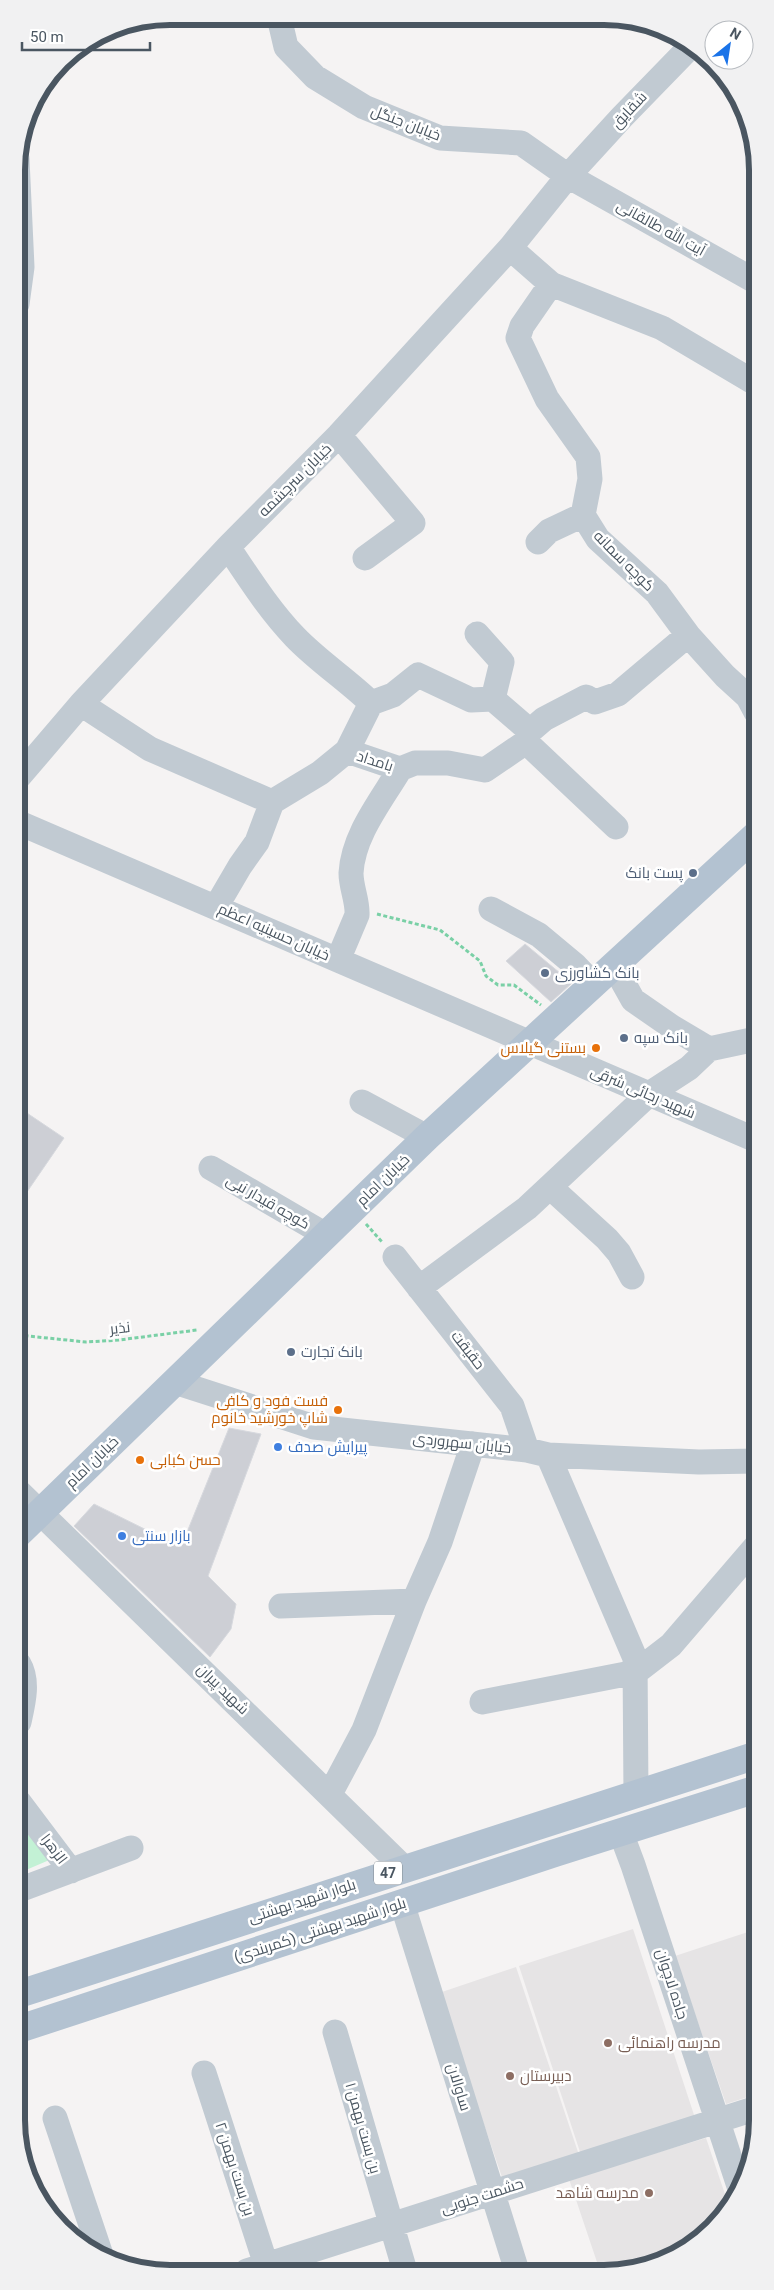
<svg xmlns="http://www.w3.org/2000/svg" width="774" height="2290" font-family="Roboto,Cairo,sans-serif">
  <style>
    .education { fill: #e6e4e5 }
    .green { fill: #c3f1d5 }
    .building { fill: #cdcfd5; stroke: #d7d9de }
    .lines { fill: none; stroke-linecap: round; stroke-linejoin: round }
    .path { stroke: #7ad0a6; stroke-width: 3; stroke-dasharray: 4 2.5; stroke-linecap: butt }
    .minor { stroke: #c1cad2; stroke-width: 25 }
    .major { stroke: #b3c2d1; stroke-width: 28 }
    .service-dot { fill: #5c6f8a; stroke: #fff; stroke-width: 2 }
    .food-dot { fill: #e8710a; stroke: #fff; stroke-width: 2 }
    .shop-dot { fill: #3f7fe0; stroke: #fff; stroke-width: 2 }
    .education-dot { fill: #8d6e63; stroke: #fff; stroke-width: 2 }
    .labels { text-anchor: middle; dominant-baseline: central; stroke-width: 5; stroke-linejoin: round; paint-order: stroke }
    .shield { fill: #fff; stroke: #808990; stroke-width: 1 }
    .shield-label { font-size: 14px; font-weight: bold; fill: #4a5661 }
    .street-label { font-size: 15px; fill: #4a5661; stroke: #fff }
    .service-label { font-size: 15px; fill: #4e5e75; stroke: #fff; text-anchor: start }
    .food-label { font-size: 15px; fill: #c56008; stroke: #fff; text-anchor: end }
    .shop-label { font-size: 15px; fill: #366cbe; stroke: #fff; text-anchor: start }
    .education-label { font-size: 15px; fill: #785e54; stroke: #fff; text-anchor: start }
    .rim { fill: none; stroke: #4a5661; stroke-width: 6 }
  </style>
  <rect width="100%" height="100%" fill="#f5f3f3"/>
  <path class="education" d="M633,1929L696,2121L582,2158L519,1966Z
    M757,1929V2094L726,2104L675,1956Z
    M516,1967L580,2158L504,2183L439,1993Z
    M706,2138L729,2206L720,2221L684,2251L616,2271H600L569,2179Z"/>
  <path class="green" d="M19,1810L54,1858L19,1873Z"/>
  <path class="building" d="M525,944L572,983L551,1002L506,961Z
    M18,1107L64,1138L18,1205Z
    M229,1428L261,1434L208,1576L236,1604L231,1629L210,1657L74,1526L94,1504L181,1547Z"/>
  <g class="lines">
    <path class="path" d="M377,914L440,930L480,961L486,976L498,985H514L541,1005
      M366,1224L382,1242
      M18,1335L86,1342L119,1340L197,1330"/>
    <path class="minor" d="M279,17L286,47L315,77L364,107L440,138L521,143L568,176L755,281
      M17,159L22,267L17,304
      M510,248L551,284L662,328L755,383
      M551,284L522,326L518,338L547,399L588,457L590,479L583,515L598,539L657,593L688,635L725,676L748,697L756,712
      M339,435L413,523L365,558
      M538,542L549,531L583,515
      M228,547C249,578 269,610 295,637C318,661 346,679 371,703L393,695L418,675L471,700L493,699L530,731
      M477,634L502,662L493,699
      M81,704L150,749L272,802L320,773L347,751L400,769L415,763H448L485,770L526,742L530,731L544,719L586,697L595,702L618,694L688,635
      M526,742L616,827
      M347,751L371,703
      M17,779L81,704L228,547L339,435L510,248L568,176L622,117L692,45
      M17,822L756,1140
      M216,907L240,866L257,842L272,802
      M491,909L539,935L575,965L594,985
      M338,960L357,915C358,901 351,888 351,873C353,835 381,801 400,769
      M614,966L633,1000L672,1027L709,1049
      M362,1102L427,1137
      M211,1168L326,1235
      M550,1187L607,1239L619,1253L632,1277
      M395,1257L512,1406L527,1450
      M419,1288L527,1208L649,1094L689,1068L709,1049L756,1039
      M175,1382L314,1427L527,1450L548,1455L699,1462L757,1461
      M548,1455L635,1658L636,1795
      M18,1491L404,1868
      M281,1606L414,1601
      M19,1664C29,1681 23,1704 19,1722
      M482,1702L636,1672L671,1645L757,1545
      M330,1794L364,1730L414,1601L440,1542L473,1444
      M19,1802L71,1871
      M621,1833L633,1865L740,2189
      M19,1890L131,1848
      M402,1903L517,2271
      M335,2032L405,2271
      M204,2073L268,2271
      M55,2118L102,2258
      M247,2271L757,2108"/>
    <path class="major" d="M18,1534L427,1137L756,835
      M19,1994L757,1755
      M19,2029L555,1853L757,1789"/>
  </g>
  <g class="service-dot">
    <circle cx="693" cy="873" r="5"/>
    <circle cx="545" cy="973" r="5"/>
    <circle cx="624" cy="1038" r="5"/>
    <circle cx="291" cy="1352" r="5"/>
  </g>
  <g class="food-dot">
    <circle cx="596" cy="1048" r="5"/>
    <circle cx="338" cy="1410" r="5"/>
    <circle cx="140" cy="1460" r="5"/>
  </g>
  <g class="shop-dot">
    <circle cx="278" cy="1447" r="5"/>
    <circle cx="122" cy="1536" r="5"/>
  </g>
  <g class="education-dot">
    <circle cx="608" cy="2043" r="5"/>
    <circle cx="510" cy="2076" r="5"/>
    <circle cx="649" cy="2193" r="5"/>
  </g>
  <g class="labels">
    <rect class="shield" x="374" y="1861.5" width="28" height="23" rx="4"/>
    <g class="shield-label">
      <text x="388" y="1873">47</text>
    </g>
    <g class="street-label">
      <text transform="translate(629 110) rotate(-47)">شقایق</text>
      <text transform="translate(406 123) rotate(21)">خیابان جنگل</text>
      <text transform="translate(661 228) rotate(29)">آیت الله طالقانی</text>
      <text transform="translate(295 480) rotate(-45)">خیابان سرچشمه</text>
      <text transform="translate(624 561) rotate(45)">کوچه سمانه</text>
      <text transform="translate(375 761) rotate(18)">بامداد</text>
      <text transform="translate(274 932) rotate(24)">خیابان حسینیه اعظم</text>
      <text transform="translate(643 1092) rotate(23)">شهید رجائی شرقی</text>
      <text transform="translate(383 1180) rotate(-44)">خیابان امام</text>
      <text transform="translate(268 1202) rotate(30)">کوچه قیدار نبی</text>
      <text transform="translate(120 1328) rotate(-6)">نذیر</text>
      <text transform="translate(468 1350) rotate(52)">حقیقت</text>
      <text transform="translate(462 1443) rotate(6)">خیابان سهروردی</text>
      <text transform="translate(92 1462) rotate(-44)">خیابان امام</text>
      <text transform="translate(223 1689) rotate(44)">شهید پیران</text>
      <text transform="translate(54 1849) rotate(53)">الزهرا</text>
      <text transform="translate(302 1901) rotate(-18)">بلوار شهید بهشتی</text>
      <text transform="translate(320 1930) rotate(-18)">بلوار شهید بهشتی (کمربندی)</text>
      <text transform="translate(672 1984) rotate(72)">جاده لاچوان</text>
      <text transform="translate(459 2087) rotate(73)">ساوالان</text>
      <text transform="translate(363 2128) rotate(74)">بن بست بهمن ۱</text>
      <text transform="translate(235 2169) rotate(72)">بن بست بهمن ۲</text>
      <text transform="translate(482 2196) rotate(-18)">حشمت جنوبی</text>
    </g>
    <g class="service-label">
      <text x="683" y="873" text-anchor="end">پست بانک</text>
      <text x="555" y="973">بانک کشاورزی</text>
      <text x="634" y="1038">بانک سپه</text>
      <text x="301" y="1352">بانک تجارت</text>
    </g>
    <g class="food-label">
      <text x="586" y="1048">بستنی گیلاس</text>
      <text x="328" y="1401">فست فود و کافی<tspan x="328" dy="17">شاپ خورشید خانوم</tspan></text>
      <text x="150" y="1460" text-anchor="start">حسن کبابی</text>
    </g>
    <g class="shop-label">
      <text x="288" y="1447">پیرایش صدف</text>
      <text x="132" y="1536">بازار سنتی</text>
    </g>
    <g class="education-label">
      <text x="618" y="2043">مدرسه راهنمائی</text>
      <text x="520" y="2076">دبیرستان</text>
      <text x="639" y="2193" text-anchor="end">مدرسه شاهد</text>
    </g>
  </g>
  <path d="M0 0H774V2290H0ZM170 25H604A145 145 0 0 1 749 170V2120A145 145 0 0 1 604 2265H170A145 145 0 0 1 25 2120V170A145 145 0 0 1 170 25Z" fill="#f1f1f2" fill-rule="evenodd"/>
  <path class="rim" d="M170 25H604A145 145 0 0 1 749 170V2120A145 145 0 0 1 604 2265H170A145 145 0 0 1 25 2120V170A145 145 0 0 1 170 25Z"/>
  <g transform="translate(729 45) rotate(30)"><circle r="24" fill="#ffffff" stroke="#b7bbc0"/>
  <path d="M0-4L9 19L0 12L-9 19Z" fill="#1a73e8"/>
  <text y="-8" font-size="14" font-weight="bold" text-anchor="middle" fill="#4a5661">N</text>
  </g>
  <path d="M22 42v8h128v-8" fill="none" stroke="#4a5661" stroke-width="2.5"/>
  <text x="30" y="42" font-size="15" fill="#4a5661" stroke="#ffffff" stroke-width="4" paint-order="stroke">50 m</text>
</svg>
